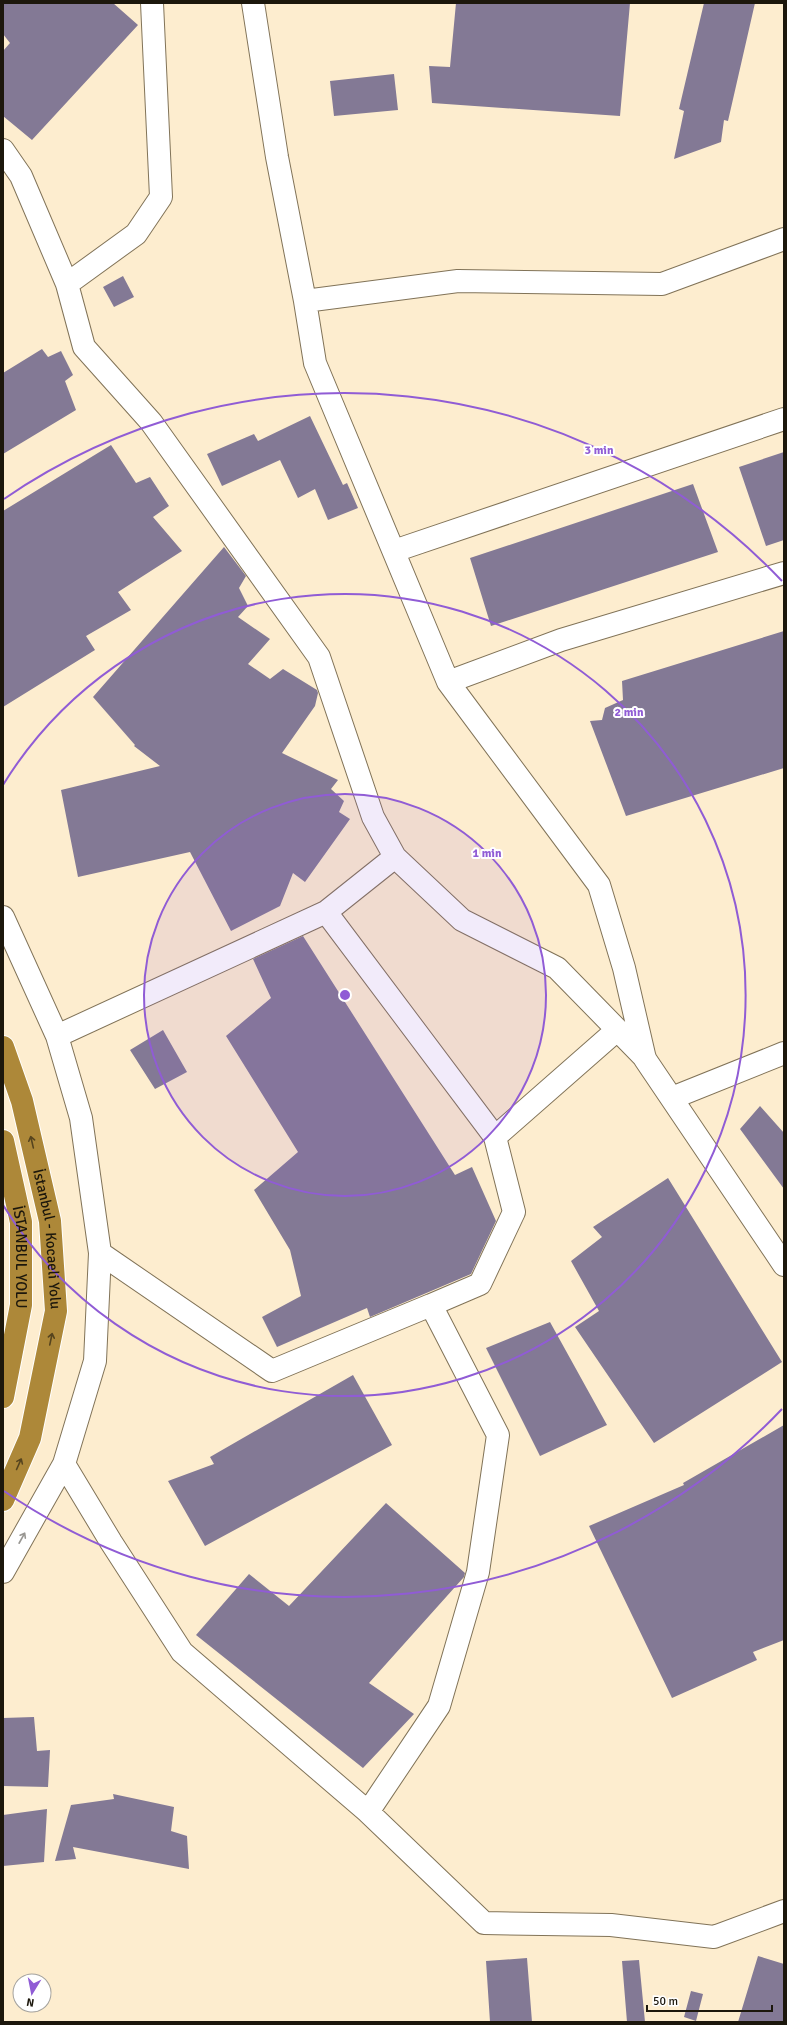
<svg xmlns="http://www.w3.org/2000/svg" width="787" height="2025" font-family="Signika,sans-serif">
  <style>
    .building { fill: #837995 }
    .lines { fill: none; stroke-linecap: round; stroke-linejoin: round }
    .minor-casing { stroke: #817358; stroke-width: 24 }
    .highway-casing { stroke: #fff; stroke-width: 24 }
    .minor { stroke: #fff; stroke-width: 22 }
    .highway { stroke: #ad8839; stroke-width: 22 }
    .oneway { stroke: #56441e }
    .oneway2 { stroke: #999792 }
    .ring { fill: none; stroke: #905cd5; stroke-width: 2 }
    .labels { text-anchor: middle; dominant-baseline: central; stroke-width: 4; stroke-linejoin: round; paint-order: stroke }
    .street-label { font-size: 15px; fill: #1c170c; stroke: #fff }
    .centre { fill: #905cd5; stroke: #fff; stroke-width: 2 }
    .ring-label { font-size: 12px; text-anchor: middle; font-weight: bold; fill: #905cd5; stroke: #fff; stroke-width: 4; stroke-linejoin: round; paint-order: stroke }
  </style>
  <rect width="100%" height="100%" fill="#fdedcf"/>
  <path class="building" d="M3,3H113L138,25L32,140L3,116V51L10,43L3,34Z
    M456,3H630L620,116L432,103L429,66L450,67Z
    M704,3H755L728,121L724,120L721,142L674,159L684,111L679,109Z
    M394,74L398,110L334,116L330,81Z
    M123,276L134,297L114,307L103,287Z
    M42,349L48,357L61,351L73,375L65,381L76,410L3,454V373Z
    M310,416L343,485L347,483L358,508L328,520L315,489L298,498L280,460L222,486L207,454L254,434L258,441Z
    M111,445L136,483L150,477L169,506L153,517L182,551L118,592L131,610L86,636L95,650L3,707V511Z
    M784,452V540L766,546L739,467Z
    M693,484L718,552L491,626L470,558Z
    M224,547L246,576L239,588L248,606L238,617L270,639L248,664L270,679L283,669L317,690L318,693L315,706L282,753L338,780L331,789L344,801L339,812L350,819L305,882L293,873L280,906L231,931L190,852L78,877L61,790L160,766L134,746L135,745L93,697Z
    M784,631V768L626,816L590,721L602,720L605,708L623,700L622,681Z
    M303,936L455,1175L472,1167L496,1221L471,1274L370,1317L367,1308L277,1347L262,1317L301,1296L290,1250L254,1190L298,1152L226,1036L271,998L253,959Z
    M163,1030L187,1072L155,1089L130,1050Z
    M760,1106L784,1133V1189L740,1129Z
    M668,1178L782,1362L654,1443L575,1327L599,1311L571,1261L602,1237L593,1227Z
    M550,1322L607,1425L540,1456L486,1348Z
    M353,1375L392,1445L205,1546L168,1481L214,1464L210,1457Z
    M784,1425V1640L753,1652L757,1660L672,1698L589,1526L684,1485L683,1483Z
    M386,1503L465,1573L464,1577L369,1683L414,1714L363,1768L196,1635L249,1574L289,1606Z
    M34,1717L37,1751L50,1750L48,1787L3,1786V1718Z
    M113,1794L174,1807L171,1831L187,1836L189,1869L73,1847L76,1859L55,1861L71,1805L114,1799Z
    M47,1809L44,1862L3,1866V1815Z
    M758,1956L784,1964V2022H738Z
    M527,1958L532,2022H490L486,1961Z
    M639,1960L645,2022H627L622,1961Z
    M691,1991L703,1994L696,2021L684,2017Z"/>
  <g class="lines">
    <g class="minor-casing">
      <path id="minor" d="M253,3L277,157L305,301L315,363L448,682L599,885L624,968L645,1059L784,1265
        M3,150L21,176L67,284L84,347L151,422L319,657L373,817L395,857L462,920L557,968L645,1058
        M67,284L136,234L161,197L152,3
        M305,301L458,281L662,284L784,239
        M394,551L784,419
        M448,682L561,640L784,573
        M326,912L495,1137
        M3,917L57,1036L81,1118L100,1253L95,1361L64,1464L3,1572
        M57,1036L326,912L395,857
        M672,1098L784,1053
        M100,1253L272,1371L431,1305
        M64,1464L111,1542L182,1652L368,1812L484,1923L611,1925L714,1937L784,1911
        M368,1812L439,1706L478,1572L498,1435L431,1305L480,1284L514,1212L495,1137L617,1030"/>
    </g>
    <g class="highway-casing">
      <g id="highway">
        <path id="s1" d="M3,1047L22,1101L50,1221L56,1311L30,1438L3,1500"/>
        <path id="s2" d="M3,1141L21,1222V1305L3,1397"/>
      </g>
    </g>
    <use href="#minor" class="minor"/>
    <use href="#highway" class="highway"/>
  </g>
  <defs><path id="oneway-shaft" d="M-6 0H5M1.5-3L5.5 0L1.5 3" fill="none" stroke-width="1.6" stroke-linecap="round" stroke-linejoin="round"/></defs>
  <g class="oneway">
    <use href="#oneway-shaft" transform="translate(32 1142) rotate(-103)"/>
    <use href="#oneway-shaft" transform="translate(51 1339) rotate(-78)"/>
    <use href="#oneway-shaft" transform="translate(19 1464) rotate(-66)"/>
  </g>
  <use class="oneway2" href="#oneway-shaft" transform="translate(22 1538) rotate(-61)"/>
  <circle cx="345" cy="995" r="201" fill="#905cd5" fill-opacity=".12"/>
  <g class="ring">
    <circle cx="345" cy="995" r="201"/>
    <path d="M3 785A401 401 0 1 1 3 1205"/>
    <path d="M782 1409A602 602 0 0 1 4 1491M4 499A602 602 0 0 1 782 581"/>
  </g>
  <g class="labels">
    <g class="street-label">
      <text stroke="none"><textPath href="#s1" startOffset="198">İstanbul - Kocaeli Yolu</textPath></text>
      <text stroke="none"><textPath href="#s2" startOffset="118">İSTANBUL YOLU</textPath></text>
    </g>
  </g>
  <circle cx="345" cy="995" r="6" class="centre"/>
  <g class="ring-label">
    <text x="599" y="454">3 min</text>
    <text x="629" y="716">2 min</text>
    <text x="487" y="857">1 min</text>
  </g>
  <rect width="787" height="2025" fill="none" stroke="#1c170c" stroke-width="8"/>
  <g transform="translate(32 1993) rotate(190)"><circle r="19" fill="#ffffff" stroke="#a4a29e"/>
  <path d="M0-3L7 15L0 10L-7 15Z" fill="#905cd5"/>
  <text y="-6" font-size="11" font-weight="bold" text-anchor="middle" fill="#1c170c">N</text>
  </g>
  <path d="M647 2005v6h125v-6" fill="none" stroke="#1c170c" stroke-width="2"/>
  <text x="653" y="2005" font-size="12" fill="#1c170c" stroke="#ffffff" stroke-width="3" paint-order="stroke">50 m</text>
</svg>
